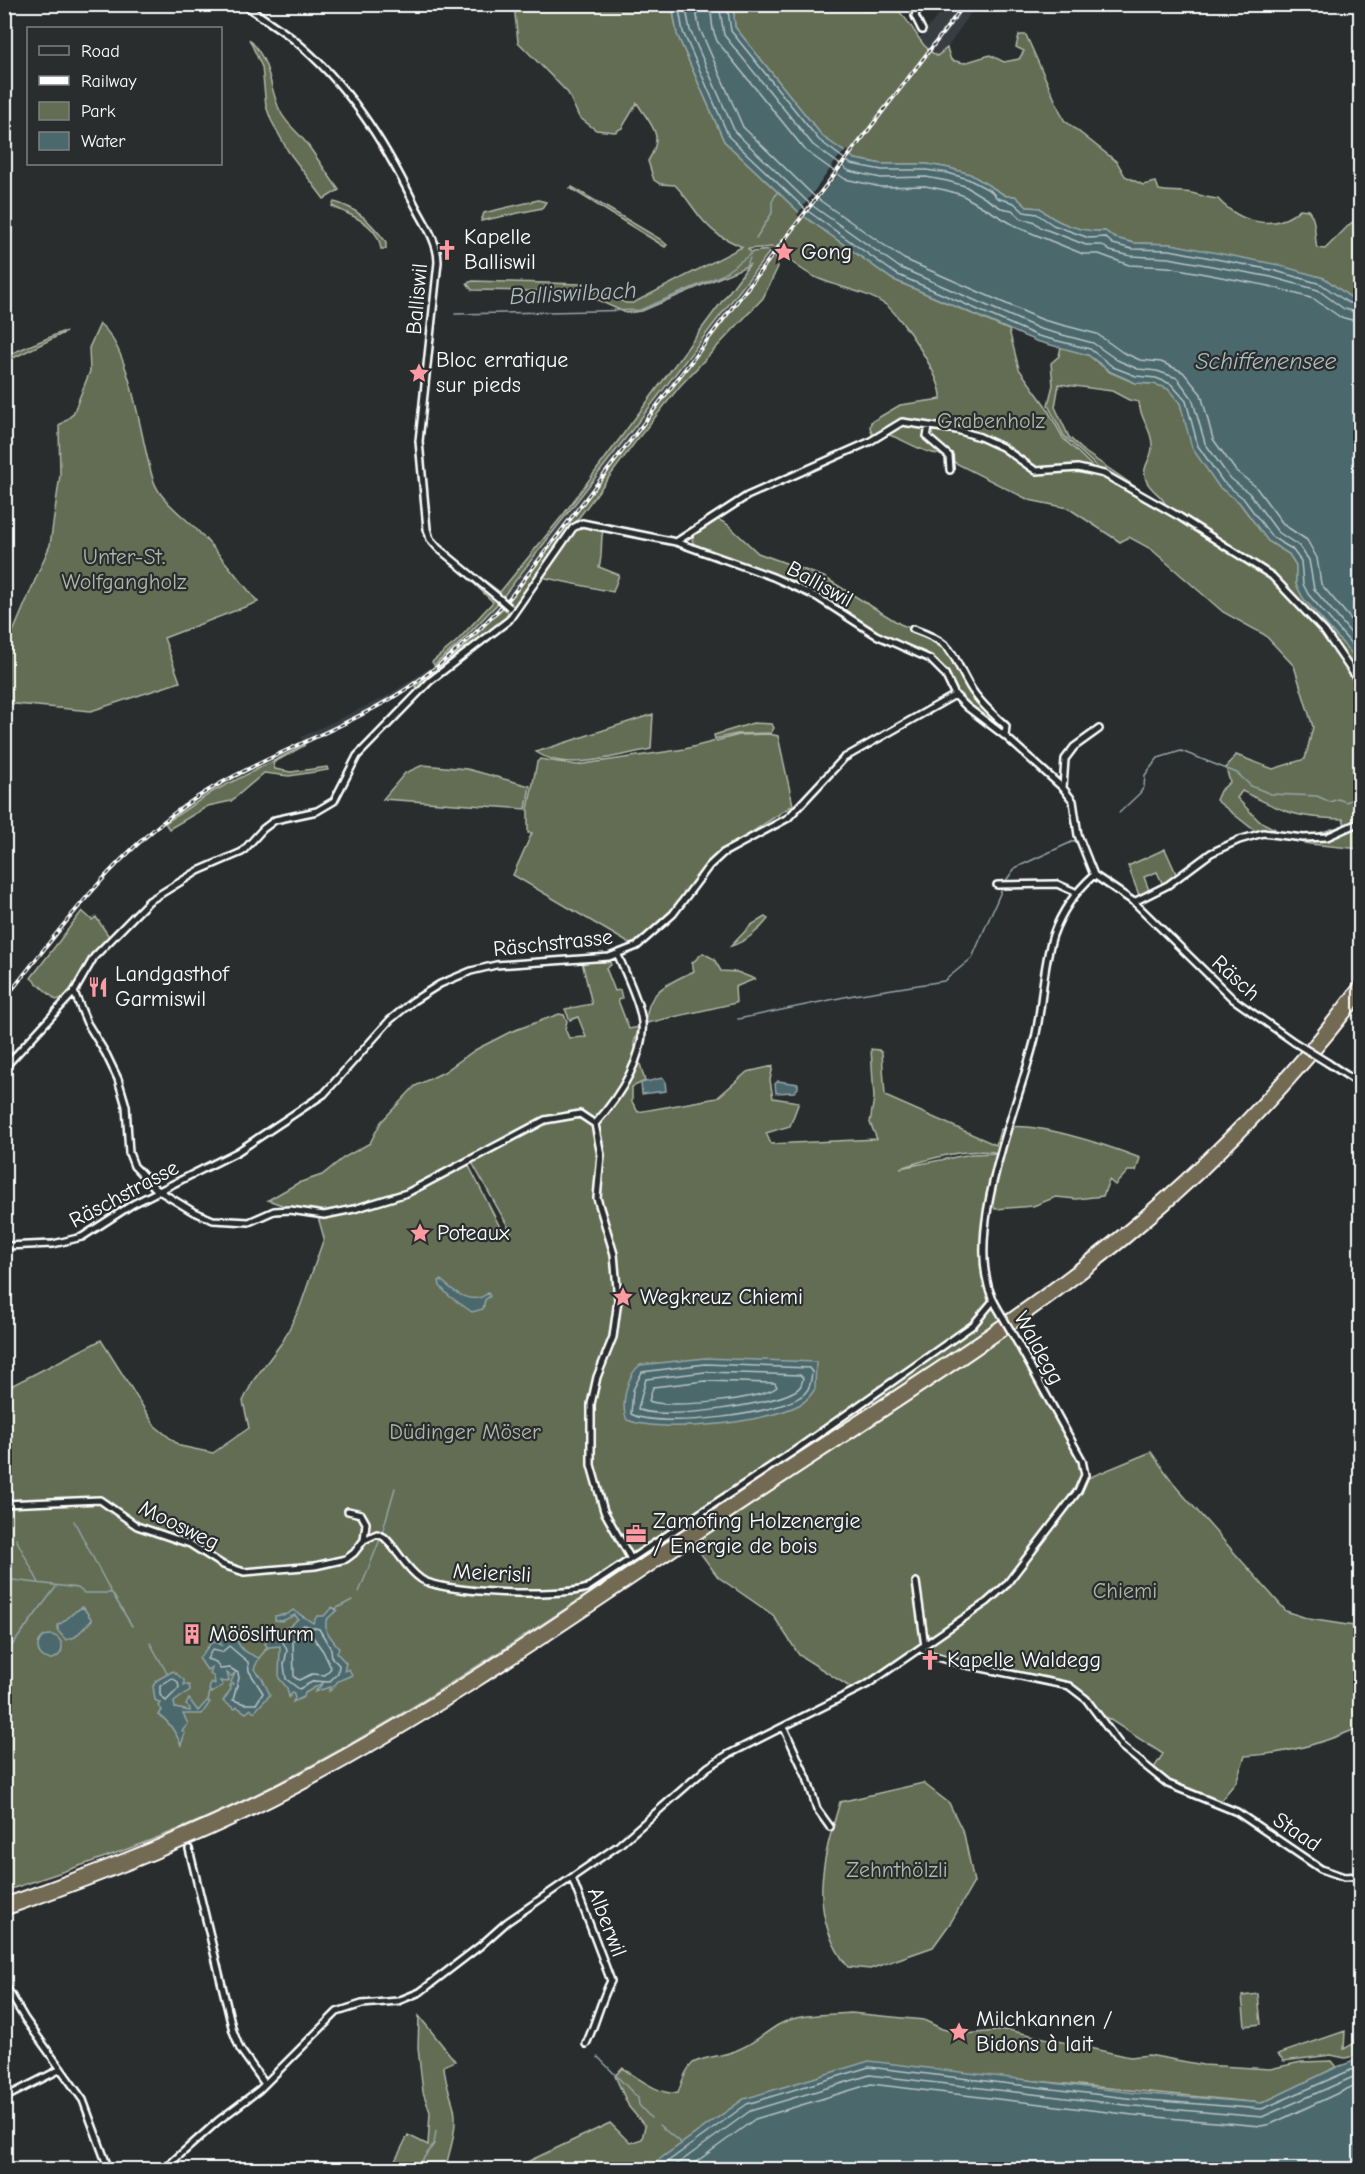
<svg xmlns="http://www.w3.org/2000/svg" width="1365" height="2174" font-family="'Comic Neue',sans-serif">
  <style>
    .built { fill: #383e43 }
    .green { fill: #636d53; stroke: #b1b6a9; stroke-width: 1.5 }
    .water { fill: #4b696d; stroke: #93a5a7; stroke-width: 1.5 }
    .pier { fill: #2a2d2e }
    .lines { fill: none; stroke-linecap: round; stroke-linejoin: round }
    .shore { stroke: #b7c3c5; stroke-width: 1.5 }
    .stream { stroke: #93a5a7; stroke-width: 1.5 }
    .minor-casing { stroke: #fff; stroke-width: 10 }
    .highway-casing { stroke: #fff; stroke-width: 12 }
    .minor { stroke: #2a2d2e; stroke-width: 5 }
    .highway { stroke: #736b52; stroke-width: 8 }
    .rail-casing { stroke: #fff; stroke-width: 4 }
    .rail { stroke: #2a2d2e; stroke-width: 1.5; stroke-dasharray: 4.5; stroke-linecap: butt }
    .minor-bridge-casing { stroke: #fff; stroke-width: 10; stroke-linecap: butt }
    .minor-bridge { stroke: #2a2d2e; stroke-width: 5 }
    .labels { text-anchor: middle; dominant-baseline: central; stroke-width: 4.5; stroke-linejoin: round; paint-order: stroke }
    .poi-label { font-size: 22px; fill: #fff; stroke: #2a2d2e; text-anchor: start }
    .street-label { font-size: 22px; fill: #fff; stroke: #2a2d2e }
    .park-label { font-size: 22px; fill: #b1b6a9; stroke: #2a2d2e }
    .water-label { font-size: 24px; font-style: italic; fill: #aebcbd; stroke: #2a2d2e }
  </style>
  <rect width="100%" height="100%" fill="#2a2d2e"/>
  <filter id="ink" filterUnits="userSpaceOnUse"><feTurbulence type="fractalNoise" baseFrequency=".0167" numOctaves="2"/><feDisplacementMap in="SourceGraphic" scale="12" xChannelSelector="R" yChannelSelector="G"/><feConvolveMatrix kernelMatrix="1 2 1 2 8 2 1 2 1" color-interpolation-filters="sRGB"/></filter>
  <g filter="url(#ink)">
    <path class="built" d="M947,5H976L947,48L937,56L922,47L919,38Z
      M771,250L775,253L507,604L463,648L415,686L305,745L301,737L387,696L434,665L459,644L499,602Z"/>
    <path class="green" d="M859,4L863,11L896,9C916,25 916,44 937,56L947,48L951,60L964,63L990,55L1004,62L1019,59L1024,51L1016,47L1019,35H1026L1064,120L1117,162L1125,176L1143,185L1156,182L1159,190C1168,192 1175,191 1184,192C1194,192 1204,198 1218,199C1239,222 1275,233 1300,209L1308,210C1317,220 1314,236 1317,248L1325,249L1351,223L1360,218V300L1350,297L1324,278L1171,244L1134,243L1115,238L1105,231C1085,233 1054,223 1040,208L1027,207L1015,196H1006L970,174L949,168L927,164H882L855,159L823,137L735,27L733,5Z
      M514,5H672L677,34L724,141L801,214L892,279L1009,330L1019,369L1045,405L1063,438L1094,468L1078,466L1105,476L1178,519L1270,577L1323,633L1360,687V821L1318,836L1319,833L1345,825L1343,819C1295,818 1284,812 1242,791L1237,798L1259,821L1275,829L1274,833L1255,831L1216,800L1220,791L1230,782L1226,768L1236,755L1273,769L1305,759L1313,727L1294,666L1265,635L1223,612L1151,549L1129,537L1120,542L1068,508L1029,500L938,454C919,452 905,439 886,434L890,429L888,426L873,437L870,427L871,422L900,405L941,399C943,379 902,317 886,305C865,291 840,288 817,278C801,271 786,257 772,247L748,249L751,252L771,250L502,598L435,543L500,592L563,515L749,265L642,311L626,313L580,292L472,290L467,283L473,281L582,284L626,303H633L742,247C735,243 727,240 720,236C700,223 691,201 675,185L660,184L654,180L648,161C665,134 652,127 637,103L622,128L615,132L596,130L579,117L568,93L518,42Z
      M249,39C272,63 268,84 280,111C287,125 298,132 307,144C318,159 328,175 339,190L324,199L288,151L271,120L266,106L262,67Z
      M572,187L660,239L667,245L665,247L570,188Z
      M538,200L546,202L542,208L481,221L484,213Z
      M334,202C357,207 372,224 386,242V249H381C378,223 351,216 332,206Z
      M775,253L778,267L763,298L680,386L636,441L545,563L522,602L516,606L507,604Z
      M100,324C132,350 140,439 153,479C160,501 183,515 198,531C219,553 238,578 258,602L164,638L180,682L91,711L5,703V623L13,632L50,545L60,475L59,426L73,414L90,371L89,348Z
      M62,332H66L5,362V356Z
      M1061,347L1088,355L1110,372L1135,383L1154,384L1168,388L1180,403L1193,448L1219,487L1239,502L1268,541L1289,554L1296,565V584L1303,597L1360,663V679L1327,631L1283,583L1166,506C1163,495 1150,491 1146,480C1141,466 1151,461 1152,448C1153,430 1139,418 1139,402L1129,400L1112,391L1059,384L1055,407L1069,437L1085,452L1162,505L1100,470L1064,436L1048,405L1053,385L1051,363L1059,356Z
      M717,519L727,524L758,553L824,577L900,624L937,639L954,656L967,684L1004,726L1003,731L961,698L946,672L928,654L876,633L812,591L695,546L692,540L695,533Z
      M581,525L603,530C600,544 603,554 599,567L619,575L613,592L541,577L574,530Z
      M443,554L499,602L459,644L434,665L432,662L457,641L493,602Z
      M506,605L509,618L419,689L415,686L463,648Z
      M653,714L651,749C618,755 567,773 536,752Z
      M753,723L772,724L774,728L771,733L737,734L715,739L714,735Z
      M769,734L778,736L793,805L717,855L692,882L675,907L649,932L632,945L513,875L532,833H528V809L537,762L540,759L577,765L685,749L739,735Z
      M305,745L273,763L275,769L291,772L327,767L328,770L289,776L264,773L231,801L208,806L169,829L165,823L212,792Z
      M423,765L467,769L530,786L526,809L383,799L405,773Z
      M1360,824V849L1310,844L1262,835L1326,840Z
      M1165,849L1178,878L1164,887L1157,872L1144,877L1150,893L1140,898L1128,866Z
      M82,911L92,920L96,917L110,938L88,962L66,997L56,1000L31,978Z
      M765,917L768,919C759,931 745,942 731,946L751,925Z
      M703,953L714,959L721,971L737,972L755,979L735,987L736,1003L647,1023C644,992 669,983 694,971L692,963Z
      M582,962H610L611,965L606,968L615,991L620,990L622,998L618,1000L629,1029L639,1027L634,1043L645,1081L632,1087V1102L638,1112L717,1098L747,1072L773,1066L770,1080L773,1098L799,1102L790,1126L766,1133L771,1144L877,1139L870,1123L874,1098L871,1049L879,1050L882,1053L885,1096L996,1145L1000,1130C1023,1116 1114,1148 1140,1158L1136,1171H1128L1115,1185L1109,1180L1103,1196L1076,1199L1056,1197L1033,1206L995,1209L992,1203L1001,1153C968,1147 931,1158 900,1168L971,1154L998,1153C988,1198 973,1246 986,1291L1083,1471L1082,1481L1075,1492L1080,1494L1088,1478L1151,1452L1177,1488L1286,1611L1309,1619L1360,1627V1727C1322,1744 1286,1754 1245,1756L1236,1782L1218,1804L1184,1790L1152,1771L1163,1754L1098,1712L1087,1697L1070,1684L1042,1676L962,1663L939,1657L925,1648L963,1621L961,1616L853,1689L799,1655L773,1615L718,1577L684,1531C538,1625 395,1728 238,1803C163,1839 83,1865 5,1891V1389L101,1340L155,1426L180,1446L213,1453L249,1428L243,1401L253,1381L283,1341L300,1307L324,1238L318,1217C377,1209 416,1191 468,1164L503,1233L511,1232L470,1159L407,1191L353,1207L307,1214L268,1200L298,1183L322,1175L343,1158L370,1143L381,1122L415,1086L444,1072L475,1050L510,1032L559,1014L564,1015L567,1021L565,1029L569,1038L586,1037L578,1017L570,1020L565,1009L592,1004Z
      M923,1783L949,1803L964,1834L974,1882L951,1922L933,1947L870,1969L848,1967C807,1914 822,1861 840,1802Z
      M1258,1994L1261,2024L1245,2026L1242,1996Z
      M851,2013L924,2020L942,2029L965,2034L1008,2030L1130,2057L1149,2055L1203,2065L1270,2069L1301,2062L1332,2061L1337,2067L1262,2103L1026,2080L744,2099L646,2169L510,2170L610,2123L630,2143L642,2139L645,2126L629,2107L615,2076L622,2068C637,2077 660,2096 678,2093C681,2084 685,2070 692,2064C698,2058 724,2056 735,2051C754,2044 763,2034 778,2025C799,2013 828,2015 851,2013Z
      M419,2016L455,2061L444,2066C445,2084 450,2092 454,2108C458,2127 450,2151 445,2169H391L408,2135L428,2145L430,2112L423,2092L418,2048Z
      M1345,2031L1344,2049L1360,2040V2055L1345,2058L1331,2055L1284,2061L1278,2054Z"/>
    <path class="water" d="M672,5H733L735,27L823,137L855,159L882,164H927L949,168L970,174L1006,196H1015L1027,207L1040,208C1054,223 1085,233 1105,231L1115,238L1134,243L1171,244L1274,264L1324,278L1350,297L1360,300V663L1303,598L1296,584V565L1289,554L1268,541L1239,502L1219,487L1192,448L1180,403L1168,389L1154,384L1136,383L1111,372L1088,355L1036,341L892,279L801,214L724,141L677,34Z
      M662,1078L665,1081L666,1091L642,1094L641,1083Z
      M778,1081L798,1084V1088L794,1092L776,1093L775,1084Z
      M441,1280C453,1291 471,1307 488,1293L490,1296L485,1300L483,1309L472,1312L449,1296L440,1286L439,1281Z
      M705,1358L816,1362L815,1389C811,1395 806,1402 799,1405C764,1423 663,1434 627,1420C620,1405 627,1375 640,1365Z
      M83,1607L92,1620L75,1637L66,1640L58,1631V1625C67,1621 71,1612 83,1607Z
      M332,1607L337,1610L326,1620V1631L339,1648L337,1653L346,1663L344,1671L349,1669L352,1675L338,1681L331,1690L329,1691L330,1687L315,1692L324,1682L305,1693L304,1697L293,1702L295,1698L293,1692L289,1697L287,1688L279,1678L280,1646L269,1647L264,1652L267,1646L265,1644L276,1630L289,1627L298,1619L295,1615L282,1621L275,1620V1616L288,1614L293,1610L313,1623L317,1616H324Z
      M226,1635L237,1640C240,1651 250,1654 259,1658L254,1669L262,1678L270,1695L254,1712L251,1709L246,1713L237,1707L235,1709L223,1701L231,1689L230,1685L233,1684L231,1682L235,1673L231,1676L227,1673L229,1680L227,1682L220,1681L223,1685L212,1693L209,1690L211,1682L215,1684L214,1677L210,1674L212,1667L207,1670L199,1658L211,1643L216,1642L222,1646L217,1638Z
      M38 1647a12 12 0 1 1 24 0a12 12 0 1 1-24 0Z
      M173,1671L184,1680V1685H189L190,1690L174,1702L175,1708L190,1711V1708L186,1705L189,1699L198,1711L207,1701L210,1702L202,1714H183L188,1724L182,1731L185,1733L181,1745C177,1735 169,1721 159,1715L162,1710L158,1706L160,1703L155,1700L153,1686L157,1680Z
      M1360,2059V2169H646L744,2099L869,2061L1136,2093L1262,2103L1337,2067Z"/>
    <path class="pier" d="M847,150L852,154L846,164L803,219L797,215L838,158Z"/>
    <g class="lines">
      <path class="shore" d="M678,4L683,32L729,137L805,209L896,274L1038,336L1090,349L1113,367L1136,376L1156,378L1171,384L1186,401L1198,446L1223,482L1243,498L1272,537L1292,549L1301,561L1303,584L1308,594L1360,654
        M685,4L690,30L735,132L810,204L899,267L1040,329L1093,343L1117,360L1138,369L1157,371L1177,378L1192,398L1205,443L1229,477L1249,493L1278,532L1299,546L1309,560L1314,589L1360,644
        M695,4L699,27L743,127L815,197L904,259L1043,320L1097,334L1122,352L1140,360L1161,362L1183,372L1201,394L1213,439L1236,471L1255,486L1284,525L1307,540L1317,558L1321,584L1360,630
        M710,4L713,30L717,41L806,151L845,179L881,187L925,186L945,190L962,195L1019,228L1083,254H1099L1129,265L1168,267L1269,286L1314,299L1340,317L1360,322
        M719,4L724,35L813,145L849,171L881,178L926,177L947,181L965,186L1001,208L1012,210L1022,219L1033,221L1042,228L1086,245H1102L1110,251L1131,256L1169,258L1271,277L1318,290L1344,309L1360,313
        M727,4L731,31L819,140L851,164L882,170H926L948,173L968,179L991,191L997,198L1014,203L1024,212L1037,214L1053,225L1089,238L1105,237L1113,244L1132,249L1170,250L1272,270L1321,284L1347,302L1360,306
        M705,1364L809,1368L812,1372C811,1379 811,1387 805,1393C784,1415 657,1429 631,1414L633,1390L642,1372Z
        M705,1372L800,1375L803,1378C802,1385 800,1389 793,1392C770,1405 659,1421 638,1409L646,1379Z
        M705,1381L775,1383L777,1387C763,1400 666,1409 649,1401L653,1387Z
        M304,1625L319,1629L331,1649L332,1658L339,1665L338,1673L329,1682L314,1681L299,1689L286,1679L284,1665L287,1650L281,1638Z
        M303,1635L313,1637L323,1651L331,1668L325,1675L312,1674L299,1680L294,1677L293,1641Z
        M229,1646L248,1662L249,1671L263,1693L256,1704H245L233,1700L239,1678L238,1673L230,1668L220,1669L216,1662L207,1659L212,1650L222,1652Z
        M172,1678L178,1682L179,1688L166,1701L160,1695V1686Z
        M656,2170L747,2104L869,2067L1135,2099L1262,2109L1360,2066
        M669,2170L750,2111L870,2075L1134,2106L1262,2117L1360,2074
        M685,2170L755,2119L871,2084L1133,2115L1261,2126L1271,2124L1360,2083"/>
      <path class="stream" d="M756,238L772,213V202L777,192
        M742,276L750,258
        M1350,297L1360,283
        M455,314L640,310L722,275L752,253
        M1119,813L1140,793L1144,787L1145,775L1158,758L1181,751L1237,773L1251,786L1271,794L1317,796L1330,802L1338,799L1346,802L1360,796
        M1005,882L1015,868L1076,840
        M738,1019L854,995L944,981L972,958L1002,889
        M74,1521L111,1592
        M382,1533L395,1488
        M16,1539L39,1583
        M4,1579L78,1588L84,1593H112L132,1626
        M359,1592L381,1537
        M335,1609L352,1600
        M150,1643L167,1673
        M4,1656L56,1587
        M259,1658L264,1652
        M208,1701L210,1692
        M598,2057L638,2098L639,2105L651,2118
        M659,2125L682,2144
        M415,2170L434,2144L436,2131"/>
      <g class="minor-casing">
        <path id="minor" d="M244,4C260,17 277,26 293,39C348,84 383,140 414,203C423,221 438,241 438,262L419,441L427,529L430,539L438,548L500,599
          M919,4L915,16L922,30
          M929,426L927,437L949,456L950,470
          M676,542L747,496L869,442L902,422L957,430L980,437L1002,447L1036,471L1078,468L1104,474L1180,517L1272,576L1325,632L1360,683
          M913,629C955,644 949,650 969,685C978,701 993,714 1006,726L1005,736
          M1063,788L1065,759L1074,747L1099,729
          M997,885L1057,884L1075,892
          M1134,902L1168,885L1211,853L1239,840L1263,833L1303,838L1327,837L1360,822
          M74,992L87,1023L106,1054L118,1079L126,1106L129,1153L134,1166L156,1189L192,1211L213,1220L249,1222L274,1211L290,1210L324,1215L354,1209L407,1193L545,1120L580,1114L595,1124L601,1155L597,1198L614,1254L618,1300L613,1337L597,1377L591,1404V1465L604,1511L631,1559
          M1328,1063L1360,1084
          M4,1068L74,992L94,957L149,901L198,871L242,852L263,829L275,820L317,811L334,801L357,756L430,681L509,620L573,528L582,523L676,542L773,577L817,597L876,635L930,659L945,674L955,695L967,707L1005,736L1063,788L1073,801L1078,835L1094,875L1134,902L1233,999L1294,1042
          M595,1124C618,1098 649,1053 641,1016C637,996 626,975 618,955
          M4,1246L53,1244L82,1237L133,1204L237,1152L324,1094L390,1020L413,1001L440,984L471,971L496,965L609,957L637,946L673,914L709,866L723,853L788,818L844,758L955,695
          M997,1307C957,1243 1019,1106 1035,1038C1043,1004 1042,968 1053,935C1062,910 1075,892 1094,875
          M4,1504L100,1500L137,1526L190,1544L223,1565L244,1572L315,1566L346,1559L354,1553L364,1540L366,1523L361,1514L348,1511
          M364,1540L377,1534L384,1537C398,1550 405,1568 421,1579C443,1594 562,1597 587,1588L794,1451L973,1325L993,1301
          M916,1582L925,1646
          M921,1649L931,1655L962,1664L1069,1686L1086,1699L1121,1746L1168,1784L1237,1812L1321,1869L1344,1877L1360,1876
          M784,1728L807,1778L817,1809L830,1827
          M189,1849L233,2031L240,2049L265,2084
          M572,1878L611,1981C600,2002 596,2023 586,2044
          M4,1983L25,2019L83,2100L109,2170
          M4,2098L61,2069
          M163,2170L218,2121L259,2090L337,2012L362,2004L398,2001L420,1992L480,1946L507,1922L619,1845L708,1767L729,1754L868,1684L987,1602L1006,1585L1078,1491L1085,1475L1082,1460L1016,1340"/>
      </g>
      <g class="highway-casing">
        <path id="highway" d="M4,1903C109,1866 212,1826 310,1773C463,1691 606,1587 750,1491C874,1408 1004,1330 1119,1236C1209,1162 1291,1077 1360,984
          M4,1911C104,1876 202,1838 295,1789C456,1704 605,1596 757,1495C880,1413 1009,1334 1125,1240C1212,1168 1291,1086 1360,996"/>
      </g>
      <use href="#minor" class="minor"/>
      <use href="#highway" class="highway"/>
      <g class="rail-casing">
        <path id="rail" d="M4,1000C65,923 123,841 209,790C268,755 333,733 392,698C438,670 476,635 512,595L965,4"/>
      </g>
      <use href="#rail" class="rail"/>
      <g class="minor-bridge-casing">
        <path id="minor-bridge" d="M500,599L509,607
          M1294,1042L1328,1063
          M997,1307L1016,1340"/>
      </g>
      <use href="#minor-bridge" class="minor-bridge"/>
    </g>
  </g>
  <defs>
    <g id="church-bare" transform="scale(1.62)"><path d="M-1.2-6h2.4v3.5h3.3v2.4h-3.3V6h-2.4V-.1h-3.3v-2.4h3.3Z" fill="#ff9aa2" stroke="#2a2d2e" stroke-width="2.5" paint-order="stroke"/></g>
    <g id="sight-bare" transform="scale(1.62)"><path d="M0-6L1.8-2.2L6-1.7L2.9 1.2L3.7 5.4L0 3.3L-3.7 5.4L-2.9 1.2L-6-1.7L-1.8-2.2Z" fill="#ff9aa2" stroke="#2a2d2e" stroke-width="2.5" paint-order="stroke"/></g>
    <g id="restaurant-bare" transform="scale(1.62)"><path d="M-5-6h1v4h1v-4h1v4h1v-4h1v5L-1.5 .5V6h-2V.5L-5-1ZM5-6V6H3V1.5H1.5Q1.5-4 5-6Z" fill="#ff9aa2" stroke="#2a2d2e" stroke-width="2.5" paint-order="stroke"/></g>
    <g id="office-bare" transform="scale(1.62)"><path d="M-6-3h4V-5.5h4V-3h4V5H-6ZM-1-4.5V-3h2v-1.5ZM-6 0V1H6V0Z" fill="#ff9aa2" stroke="#2a2d2e" stroke-width="2.5" paint-order="stroke"/></g>
    <g id="building-bare" transform="scale(1.62)"><path d="M-4-6H4V6H1V3H-1V6H-4ZM-2.5-4.3h1.7v1.8h-1.7ZM.8-4.3h1.7v1.8H.8ZM-2.5-1h1.7V.8h-1.7ZM.8-1h1.7V.8H.8Z" fill="#ff9aa2" stroke="#2a2d2e" stroke-width="2.5" paint-order="stroke"/></g>
  </defs>
  <g fill-rule="evenodd">
    <use href="#church-bare" x="447" y="250"/>
    <use href="#sight-bare" x="784" y="252"/>
    <use href="#sight-bare" x="419" y="373"/>
    <use href="#restaurant-bare" x="98" y="987"/>
    <use href="#sight-bare" x="420" y="1233"/>
    <use href="#sight-bare" x="623" y="1297"/>
    <use href="#office-bare" x="636" y="1534"/>
    <use href="#building-bare" x="192" y="1634"/>
    <use href="#church-bare" x="930" y="1660"/>
    <use href="#sight-bare" x="959" y="2032"/>
  </g>
  <g class="labels">
    <g class="poi-label">
      <text x="464" y="237">Kapelle<tspan x="464" dy="25">Balliswil</tspan></text>
      <text x="801" y="252">Gong</text>
      <text x="436" y="360">Bloc erratique<tspan x="436" dy="25">sur pieds</tspan></text>
      <text x="115" y="974">Landgasthof<tspan x="115" dy="25">Garmiswil</tspan></text>
      <text x="437" y="1233">Poteaux</text>
      <text x="640" y="1297">Wegkreuz Chiemi</text>
      <text x="653" y="1521">Zamofing Holzenergie<tspan x="653" dy="25">/ Energie de bois</tspan></text>
      <text x="209" y="1634">Möösliturm</text>
      <text x="947" y="1660">Kapelle Waldegg</text>
      <text x="976" y="2019">Milchkannen /<tspan x="976" dy="25">Bidons à lait</tspan></text>
    </g>
    <g class="street-label">
      <text transform="translate(417 299) rotate(-85)">Balliswil</text>
      <text transform="translate(820 584) rotate(29)">Balliswil</text>
      <text transform="translate(553 943) rotate(-6)">Räschstrasse</text>
      <text transform="translate(1236 978) rotate(42)">Räsch</text>
      <text transform="translate(124 1194) rotate(-28)">Räschstrasse</text>
      <text transform="translate(1039 1348) rotate(61)">Waldegg</text>
      <text transform="translate(179 1525) rotate(26)">Moosweg</text>
      <text transform="translate(492 1573) rotate(3)">Meierisli</text>
      <text transform="translate(1297 1832) rotate(34)">Staad</text>
      <text transform="translate(607 1922) rotate(69)">Alberwil</text>
    </g>
    <g class="park-label">
      <text x="991" y="421">Grabenholz</text>
      <text x="124" y="557">Unter-St.<tspan x="124" dy="25">Wolfgangholz</tspan></text>
      <text x="465" y="1432">Düdinger Möser</text>
      <text x="1125" y="1591">Chiemi</text>
      <text x="897" y="1870">Zehnthölzli</text>
    </g>
    <g class="water-label">
      <text transform="translate(573 293) rotate(-3)">Balliswilbach</text>
      <text x="1266" y="361">Schiffenensee</text>
    </g>
  </g>
  <rect width="1365" height="2174" fill="none" stroke="#2a2d2e" stroke-width="24"/>
  <rect x="12" y="12" width="1341" height="2150" fill="none" stroke="#fff" stroke-width="2" filter="url(#ink)"/>
  <rect x="27" y="27" width="195" height="138" fill="#2a2d2e" stroke="#7f8182" stroke-width="1.5"/>
  <rect x="39" y="46" width="30" height="9" fill="#2a2d2e" stroke="#7f8182" stroke-width="1.5"/>
  <text x="81" y="57" font-size="18" fill="#ffffff">Road</text>
  <rect x="39" y="76" width="30" height="9" fill="#ffffff" stroke="#7f8182" stroke-width="1.5"/>
  <text x="81" y="87" font-size="18" fill="#ffffff">Railway</text>
  <rect x="39" y="102" width="30" height="18" fill="#636d53" stroke="#7f8182" stroke-width="1.5"/>
  <text x="81" y="117" font-size="18" fill="#ffffff">Park</text>
  <rect x="39" y="132" width="30" height="18" fill="#4b696d" stroke="#7f8182" stroke-width="1.5"/>
  <text x="81" y="147" font-size="18" fill="#ffffff">Water</text>
</svg>
